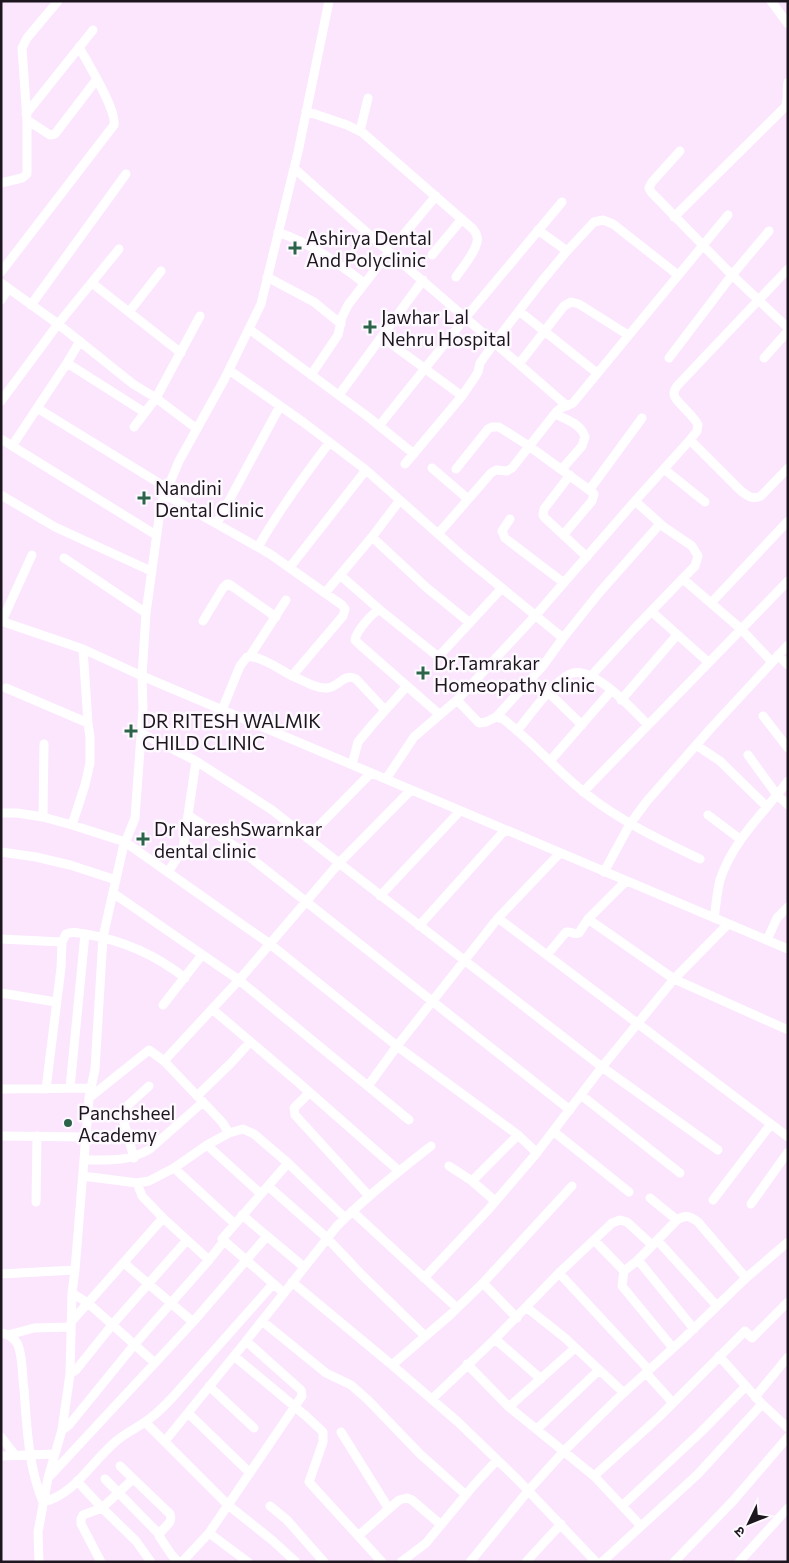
<svg xmlns="http://www.w3.org/2000/svg" width="789" height="1563" font-family="Commissioner,'Noto Sans Devanagari',sans-serif">
  <style>
    .lines { fill: none; stroke-linecap: round; stroke-linejoin: round }
    .minor { stroke: #fff; stroke-width: 9 }
    .poi-dot { fill: #2b634b; stroke: #fdf9fe; stroke-width: 2 }
    .labels { text-anchor: middle; dominant-baseline: central; stroke-width: 5; stroke-linejoin: round; paint-order: stroke }
    .poi-label { font-size: 19px; fill: #1d161e; stroke: #fdf9fe; text-anchor: start }
  </style>
  <rect width="100%" height="100%" fill="#fbe6fe"/>
  <g class="lines">
    <path class="minor" d="M771,1L788,24
      M306,111L347,125L363,133L473,229C475,232 477,234 477,237C480,247 462,268 456,277
      M26,114L93,30
      M27,120L50,135L55,134L97,79
      M360,131L368,98
      M680,151L652,182L649,188L651,192L732,275L788,328
      M294,168C384,249 476,326 567,406
      M1,183L22,178L27,174V120L22,48L27,38L58,1
      M674,217L785,107C789,99 786,91 788,82
      M538,230L567,251
      M278,232C311,244 337,262 364,283
      M405,233L436,196
      M432,255L462,219
      M1,272L114,125C117,110 87,62 79,47
      M267,277L314,302L341,324
      M1,283L58,324L133,384L156,398L197,429
      M92,283L181,353
      M1,300L8,289
      M31,305L126,174
      M519,311L597,373
      M129,312L161,271
      M249,329L367,416L414,454
      M382,337L462,396
      M669,358L732,275L769,231
      M764,358L788,331
      M67,363L144,412
      M519,364L564,306L571,302L579,304L628,335
      M229,370L303,422L366,470L464,557L563,638
      M311,375L338,335L342,317L348,305L389,252
      M339,395L423,280
      M1,401L58,324L119,249
      M37,408L167,488
      M555,414C566,419 581,424 585,437L582,446L562,469
      M379,426L466,317L562,202
      M134,427L156,398L200,316
      M1,439L156,535
      M690,440L741,491C748,496 752,500 761,496L788,468
      M12,446L67,363L80,341
      M405,464L462,396L475,377L478,372L480,363L495,342L542,281L567,251L594,222L603,220L613,224L678,275
      M432,468L468,499
      M456,469L488,429L492,427H499L529,446L592,492L594,494L592,501L564,534
      M664,469L705,502
      M570,475L544,509L543,515L545,518L587,557
      M590,489L642,418
      M164,494L270,554L342,605L345,609L343,616L292,676C281,670 258,654 247,657L240,666L222,710
      M1,495L55,527L151,571
      M510,519L502,531L505,538L564,583
      M217,523L280,406
      M438,534L491,473L496,470L507,471L512,468L557,411L561,408L573,403L728,215
      M372,537L427,588L470,623
      M258,547C279,510 304,476 329,443
      M64,558L146,613
      M290,567L366,470
      M340,575L380,610
      M683,579L741,629L772,662
      M325,593L372,537L400,500
      M711,603L788,521
      M651,611L708,662
      M1,621L83,649L142,676L788,949
      M2,621L32,555
      M203,621L223,588L227,584H229L276,617
      M778,655L788,665
      M250,656L286,600
      M292,676C303,680 316,689 327,688C339,687 345,672 356,679L385,710
      M591,676L635,628L695,566L698,556L692,546L664,527L635,501
      M6,688L88,723
      M549,693L582,725
      M457,700L479,723L486,722L496,717L503,719C532,741 556,770 585,793C620,821 660,840 700,859
      M621,700L677,635
      M440,715L359,644L355,640C356,632 372,612 380,610L436,655H440L502,588
      M763,716L788,748
      M496,717L542,667L563,638L599,593L660,524
      M517,731C530,715 552,683 570,674C592,664 633,710 648,725
      M141,733L196,761L272,810L339,863L602,1067L718,1150
      M696,745L720,761L767,807
      M748,755L777,795L788,805
      M550,761L611,691
      M352,765L358,742L373,724L407,686
      M386,779L414,737L457,700L535,616L635,501L690,440L697,431L698,425C694,415 674,401 674,394C674,391 675,389 677,386L788,269
      M583,792L788,581
      M1,813H17L43,817L72,825L125,842L270,944L397,1046L518,1135L537,1153
      M188,815L242,851L570,1110
      M708,815L740,839
      M43,817L44,744
      M72,825L85,785L90,763V737L88,723L83,649
      M307,838L371,773
      M1,852L36,857L70,865L116,880
      M168,872L183,849L196,761
      M604,872L630,824L647,801L712,727L788,645
      M113,893L239,980L409,1120
      M380,896L460,811
      M498,918L788,1137
      M714,918C716,906 717,892 720,880C733,840 764,813 788,781
      M588,919L674,979L788,1030
      M419,926L505,830
      M1,939L62,942
      M767,940L777,918L788,907
      M547,955L566,932C570,931 574,935 579,933L588,919L626,881
      M1,993L56,1002
      M163,1005L202,955
      M212,1009L299,1083L399,1171
      M164,1061L222,1122L229,1133
      M368,1086L397,1046L498,918L560,853
      M70,1088L85,934
      M1,1089L91,1088
      M46,1089L61,968L62,942L66,934C72,931 78,933 85,934C121,940 156,955 185,978
      M309,1093L294,1108L295,1115L369,1196
      M581,1095L680,1173
      M197,1096L231,1063L250,1042
      M89,1098L149,1050L164,1061L239,980L339,863L411,790
      M553,1131L629,1192
      M1,1136L86,1137
      M207,1145L261,1194
      M134,1158L122,1115L125,1108L149,1086
      M84,1160C109,1160 128,1162 150,1149L203,1102
      M449,1166L472,1181L495,1201
      M174,1168L235,1224
      M83,1176L137,1183L149,1181L174,1168L207,1145L229,1133L243,1129L254,1134L288,1163L345,1218
      M472,1181L518,1135
      M137,1183L142,1196L163,1218L209,1260L224,1241
      M268,1186L327,1238L363,1276L425,1336
      M650,1198L677,1220
      M713,1200L771,1124
      M36,1202L37,1136
      M751,1204L788,1152
      M352,1211L457,1308
      M242,1215L304,1267
      M594,1240L612,1223L620,1220L627,1222L652,1245
      M657,1240L717,1306
      M638,1260L694,1329
      M124,1263L193,1322
      M559,1273L649,1370
      M1,1274L75,1270
      M424,1278L488,1210L535,1155L602,1067L674,979L728,924
      M292,1282L392,1365L458,1422L518,1480L596,1562
      M483,1283L517,1318
      M72,1293L88,1303L155,1363
      M284,1293L222,1239L288,1163
      M526,1307L565,1338L624,1393
      M262,1321L326,1373L351,1385L368,1400L420,1454L466,1495
      M71,1322L163,1218
      M1,1333C8,1334 13,1337 17,1343C23,1354 22,1376 24,1389C27,1427 28,1466 43,1502C74,1495 91,1463 114,1443C124,1433 138,1428 149,1419C158,1413 165,1405 172,1398L273,1284
      M8,1335L34,1328L71,1327
      M495,1339L541,1379
      M673,1348L622,1286L624,1271L638,1260L677,1220C685,1214 690,1216 698,1222L746,1278
      M234,1356L306,1416L323,1432V1442L309,1482L382,1562
      M719,1356L762,1404L788,1428
      M467,1364L509,1407L594,1476L641,1526
      M392,1365L450,1315L483,1283L572,1186
      M646,1373L673,1403
      M70,1374L76,1370L112,1325L187,1240
      M209,1386L254,1428
      M755,1397L788,1357
      M432,1399L495,1339L559,1273L594,1240L624,1271
      M509,1407L575,1348
      M188,1413L250,1473
      M145,1422L228,1505L272,1540L296,1562
      M537,1429L599,1370
      M62,1430L69,1425L134,1345L209,1260
      M341,1432L389,1509
      M1,1437L15,1455
      M165,1441L243,1345L337,1226C366,1197 399,1171 431,1146
      M1,1456L55,1454
      M120,1466L170,1514C174,1525 161,1527 159,1536L171,1554L178,1562
      M50,1476L193,1322L267,1236
      M594,1476L659,1417L745,1331L752,1338L788,1302
      M105,1479L159,1534
      M77,1481L102,1508L136,1541L151,1562
      M270,1506L287,1520L324,1562
      M622,1506L701,1432L746,1386
      M209,1533L248,1562
      M358,1536L399,1500L407,1498L412,1500L441,1525
      M39,1562L38,1532L48,1478L62,1430L70,1374L72,1293L75,1270L89,1098L95,1069L103,937L123,848L135,818L143,708L142,676L146,613L161,504L179,461L224,380L261,304L298,152L329,1
      M101,1562L81,1524V1519L83,1515L102,1508L133,1479
      M182,1562L209,1533L302,1396L301,1390L246,1341
      M401,1562L426,1543L474,1485L497,1460
      M470,1562L528,1491L564,1451L616,1400L682,1340L746,1278L788,1242
      M526,1562L561,1524
      M602,1562L698,1474L762,1404
      M674,1562L733,1501L788,1437
      M739,1562L788,1508"/>
  </g>
  <g class="poi-dot">
    <path d="M292.5 240.5h5v5h5v5h-5v5h-5v-5h-5v-5h5z"/>
    <path d="M367.5 319.5h5v5h5v5h-5v5h-5v-5h-5v-5h5z"/>
    <path d="M141.5 490.5h5v5h5v5h-5v5h-5v-5h-5v-5h5z"/>
    <path d="M420.5 665.5h5v5h5v5h-5v5h-5v-5h-5v-5h5z"/>
    <path d="M128.5 723.5h5v5h5v5h-5v5h-5v-5h-5v-5h5z"/>
    <path d="M140.5 831.5h5v5h5v5h-5v5h-5v-5h-5v-5h5z"/>
    <circle cx="68" cy="1123" r="5"/>
  </g>
  <g class="labels">
    <g class="poi-label">
      <text x="306" y="237">Ashirya Dental<tspan x="306" dy="22">And Polyclinic</tspan></text>
      <text x="381" y="316">Jawhar Lal<tspan x="381" dy="22">Nehru Hospital</tspan></text>
      <text x="155" y="487">Nandini<tspan x="155" dy="22">Dental Clinic</tspan></text>
      <text x="434" y="662">Dr.Tamrakar<tspan x="434" dy="22">Homeopathy clinic</tspan></text>
      <text x="142" y="720">DR RITESH WALMIK<tspan x="142" dy="22">CHILD CLINIC</tspan></text>
      <text x="154" y="828">Dr NareshSwarnkar<tspan x="154" dy="22">dental clinic</tspan></text>
      <text x="78" y="1112">Panchsheel<tspan x="78" dy="22">Academy</tspan></text>
    </g>
  </g>
  <rect width="789" height="1563" fill="none" stroke="#1d161e" stroke-width="5"/>
  <g transform="translate(749 1523) rotate(227)" stroke="#fdf9fe" stroke-width="4" paint-order="stroke">
  <path d="M0-4L9 19L0 12L-9 19Z" fill="#1d161e"/>
  <text y="-8" font-size="14" font-weight="bold" text-anchor="middle" fill="#1d161e">उ</text>
  </g>
</svg>
